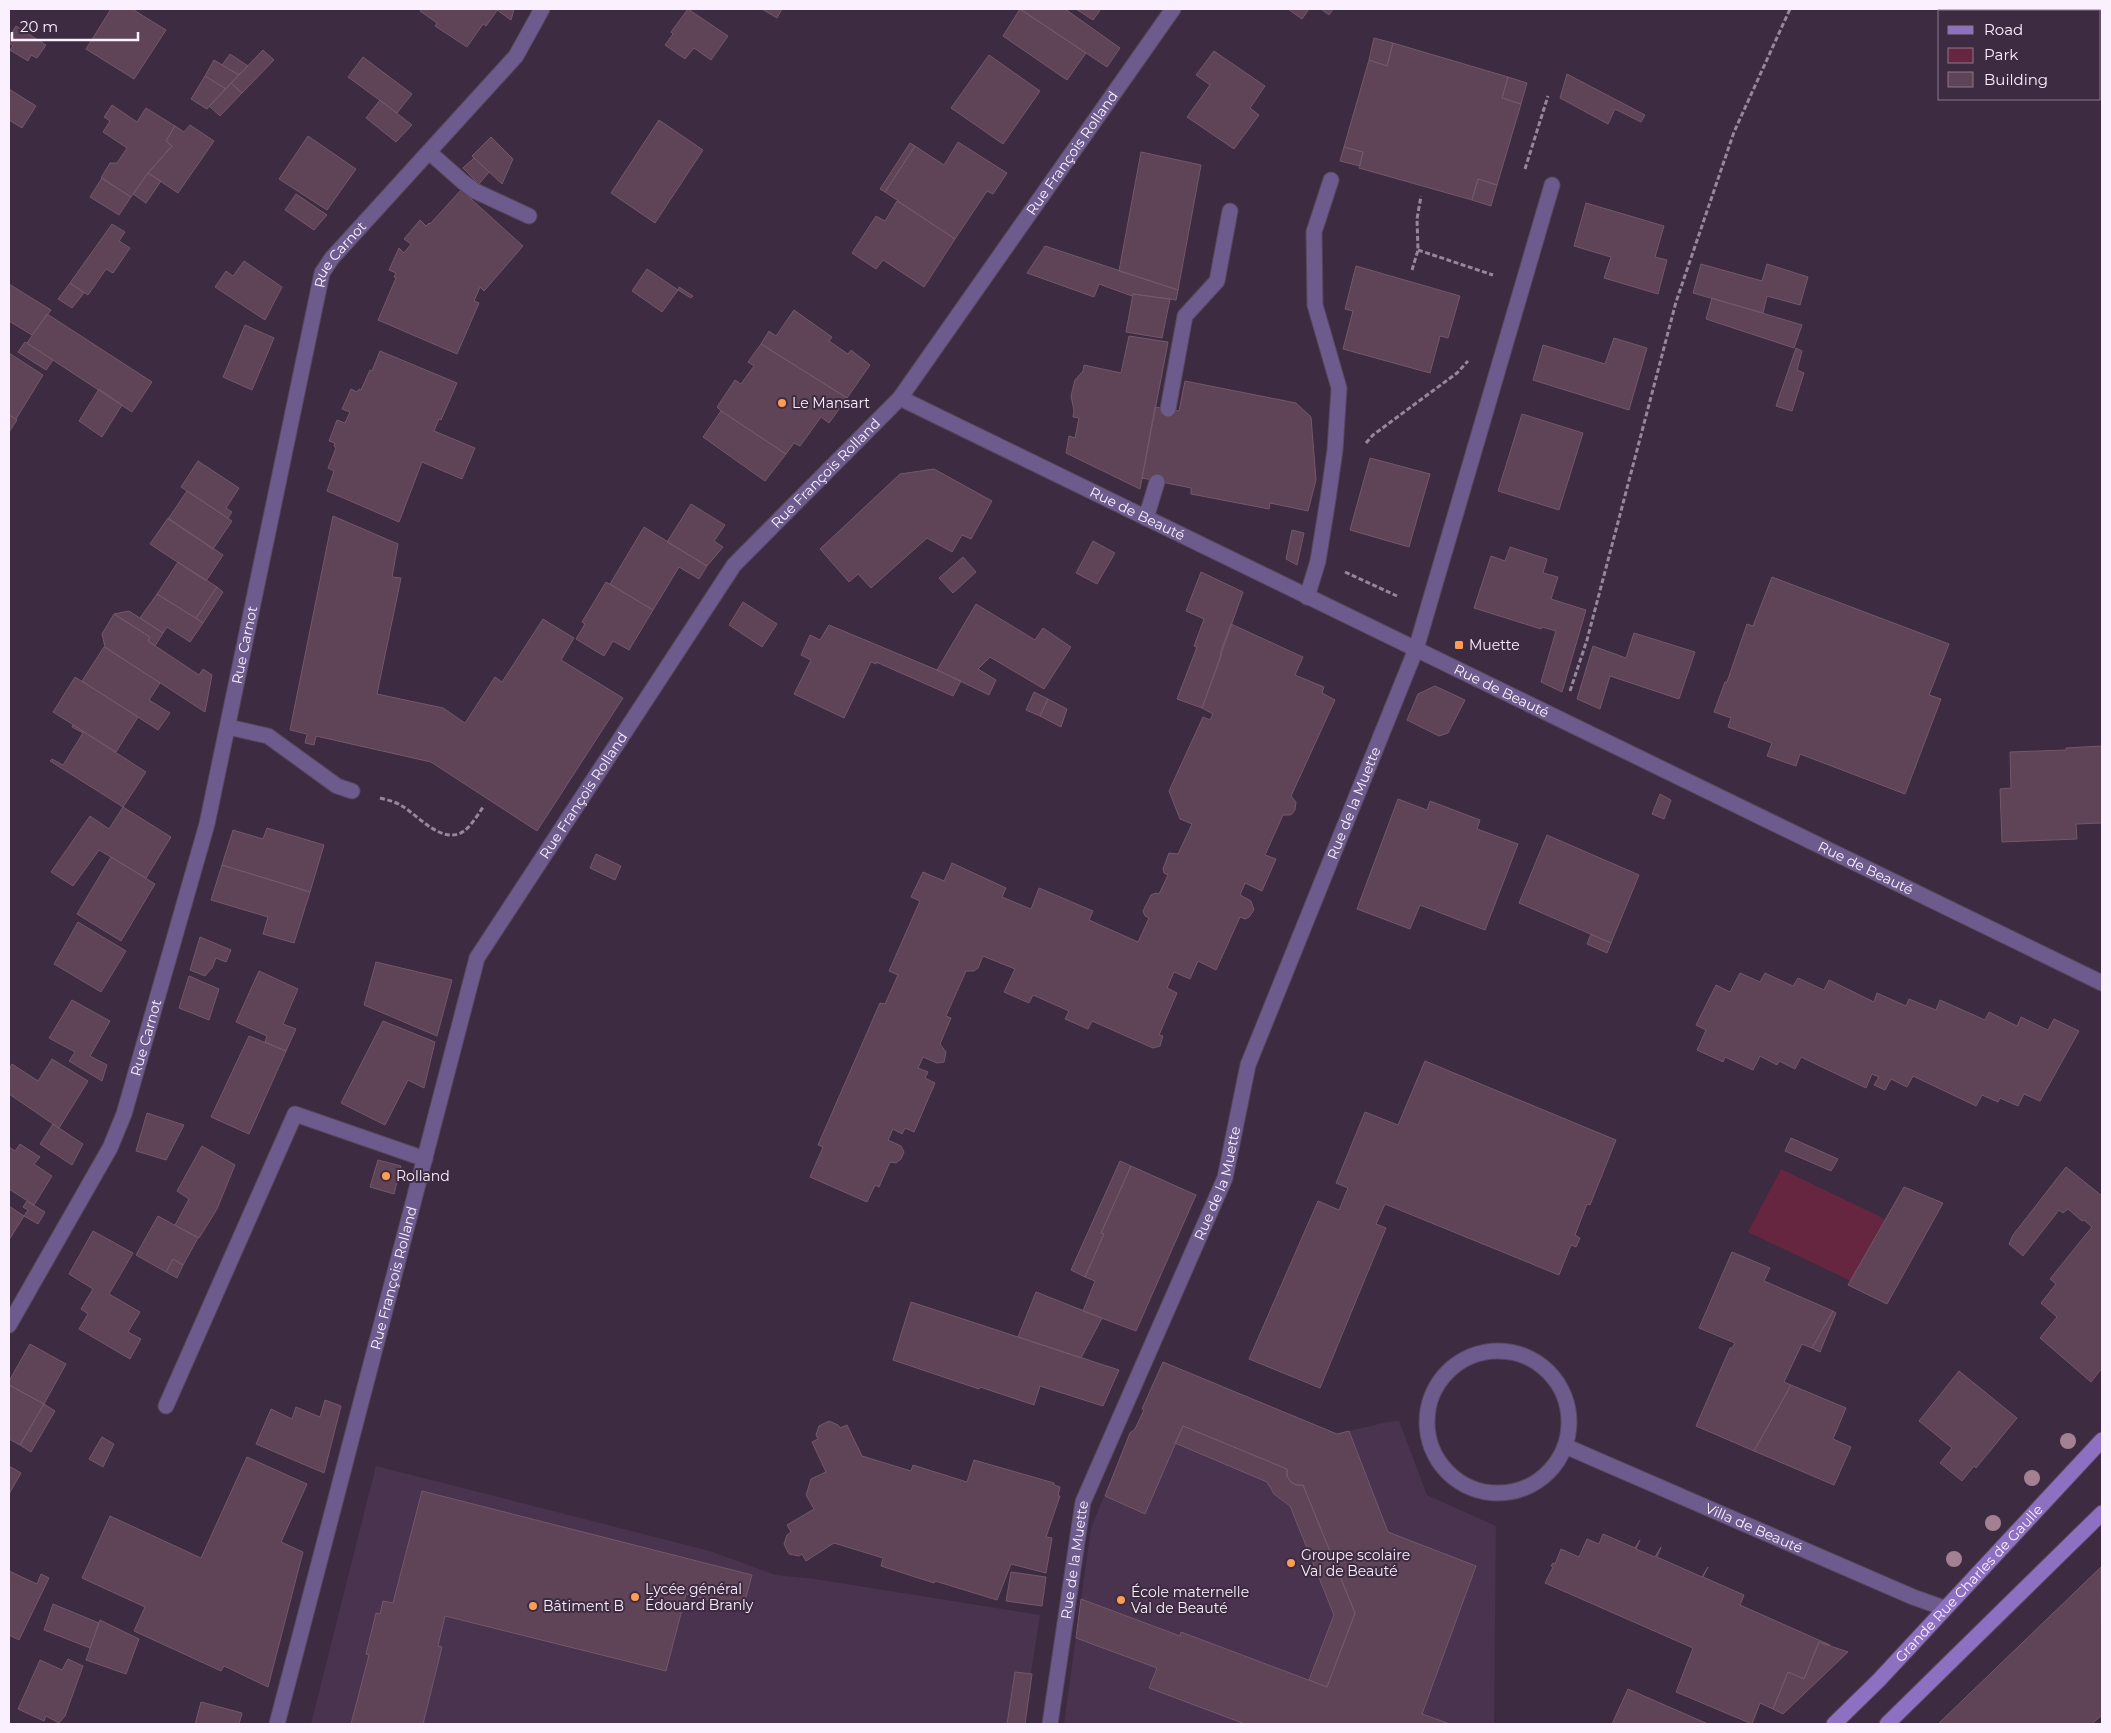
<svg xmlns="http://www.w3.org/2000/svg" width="2111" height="1733" font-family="Montserrat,sans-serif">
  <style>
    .built { fill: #49334f }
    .green { fill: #662640 }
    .building { fill: #5e4456; stroke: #73586a }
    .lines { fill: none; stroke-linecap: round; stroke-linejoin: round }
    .lane-casing { stroke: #58475b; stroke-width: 17 }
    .street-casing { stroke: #58475b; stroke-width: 17 }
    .secondary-casing { stroke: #58475b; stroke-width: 17 }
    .path { stroke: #96879a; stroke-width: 3; stroke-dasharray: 5 2.5; stroke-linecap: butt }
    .lane { stroke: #6d5b8e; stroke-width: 15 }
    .street { stroke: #6d5b8e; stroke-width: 15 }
    .secondary { stroke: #8d70c1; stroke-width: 15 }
    .tree { fill: #a48093 }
    .poi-dot { fill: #fc9d53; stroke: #3d2b41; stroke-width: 2 }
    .labels { text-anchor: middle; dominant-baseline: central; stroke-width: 4; stroke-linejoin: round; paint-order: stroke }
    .street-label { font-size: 14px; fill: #fbf0fe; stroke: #3d2b41 }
    .poi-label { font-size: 14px; fill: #fbf0fe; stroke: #3d2b41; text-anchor: start }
  </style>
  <rect width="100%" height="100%" fill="#3d2b41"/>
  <path class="built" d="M1163,1362L1337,1434L1387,1422L1399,1421L1427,1495L1496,1526L1494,1724H1064L1091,1528L1130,1433L1135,1428L1144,1410L1142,1409Z
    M376,1466L710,1551L776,1575L815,1579L1040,1615L1023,1724H311Z"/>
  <path class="green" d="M1781,1169L1885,1219L1851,1281L1748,1232Z"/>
  <path class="building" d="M111,9H132L166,30L134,79L86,49Z
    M421,9H498L486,26L483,24L467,47L435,26L437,23L420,11Z
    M497,9H514L511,20L497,10Z
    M688,9L728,36L711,60L694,48L685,59L665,45L673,34L671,32Z
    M762,9H782L777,18Z
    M1020,9L1086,53L1067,80L1003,36Z
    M1020,9H1065L1120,48L1107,67Z
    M1076,9H1101L1093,20Z
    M1288,9H1309L1302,19Z
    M1321,9H1333L1329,15Z
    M16,26L46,45L37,58L31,55L28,61L10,50L13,46L9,43V37Z
    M1374,38L1393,43L1387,66L1369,60Z
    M1393,43L1508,77L1502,98L1521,104L1497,185L1478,179L1472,200L1359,168L1363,152L1344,147L1369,60L1387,66Z
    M263,50L274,60L242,93L231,83Z
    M1214,51L1265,86L1250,108L1259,115L1234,149L1187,117L1210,85L1196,75Z
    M230,54L248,66L239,75L222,65Z
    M989,55L1040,91L1003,144L951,108Z
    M363,57L412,94L397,113L348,77Z
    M214,60L239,75L226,89L205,76Z
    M1567,74L1645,115L1641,122L1615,109L1608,124L1560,98Z
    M205,76L226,89L207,109L191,99Z
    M1508,77L1527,83L1521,104L1502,98Z
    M231,83L242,93L220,116L209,106Z
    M9,89L36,106L22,128L9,120Z
    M380,100L412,125L396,142L366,118Z
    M112,105L137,122L146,108L175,126L166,141L172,146L148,173L131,197L101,178L110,163H117L127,148L103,132L110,121L104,117Z
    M659,120L703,150L655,223L611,193Z
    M190,125L214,141L178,193L148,173L172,146L166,141L175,126L184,132Z
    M308,136L356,169L327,210L279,179Z
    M491,137L513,159L502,184L472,156Z
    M958,142L1007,173L993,194L987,191L955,239L885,192L915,146L944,165Z
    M910,143L915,146L885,192L880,189Z
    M1344,147L1363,152L1360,166L1340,161Z
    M1141,152L1201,165L1178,290L1119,271Z
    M474,158L489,172L479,184L463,168Z
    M148,173L161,181L146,203L133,194Z
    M102,178L131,197L119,215L90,197Z
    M1478,179L1497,185L1491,206L1472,200Z
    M461,190L523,246L484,291L480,287L474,301L479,303L457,354L378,320L396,278L394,277L396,273L389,270L399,248L404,253L411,244L404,239L420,220L426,226L429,223L430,224Z
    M296,194L327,215L314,230L285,210Z
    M897,201L955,239L924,287L883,260L876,269L852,253L876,216L885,221Z
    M1586,203L1664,226L1655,257L1667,260L1658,294L1604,278L1611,257L1574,246Z
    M112,224L125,232L119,241L130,248L113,273L106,269L88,295L70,283Z
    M1045,246L1178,290L1176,300L1133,294L1132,296L1099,284L1094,297L1027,273Z
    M244,261L282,287L265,320L215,287L226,271L233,276Z
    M1701,264L1762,281L1767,264L1808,277L1800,305L1767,296L1763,313L1693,293Z
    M1356,266L1460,296L1448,338L1440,336L1430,373L1343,349L1353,311L1345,309Z
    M647,269L678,290L662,312L632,291Z
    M70,283L84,293L72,308L58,299Z
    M9,284L51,310L32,335L9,321Z
    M679,287L693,296L691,298L678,290Z
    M1133,294L1170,299L1162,338L1126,332Z
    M1712,298L1802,325L1794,348L1706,319Z
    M794,310L832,337L829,341L848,354L851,350L870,365L847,398L761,344L769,331L776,336Z
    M47,314L152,382L132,412L27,343Z
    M245,325L274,338L252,390L223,377Z
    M1129,336L1168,342L1140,489L1066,453L1069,436L1075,438L1079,418L1073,417L1074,411L1071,396L1075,380L1083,371L1084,365L1121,373Z
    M1614,338L1647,348L1629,410L1533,380L1543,345L1605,364Z
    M25,342L53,360L46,370L18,352Z
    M761,344L847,398L829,423L821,417L800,446L794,443L786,454L721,411L717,407L735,380L741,384L754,366L748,362Z
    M1796,348L1802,351L1797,370L1804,373L1792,411L1776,406Z
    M380,351L457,383L441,420L439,419L434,431L475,448L462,479L422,462L399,522L327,491L334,471L328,468L336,448L334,446L335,443L329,441L337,420L345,423L350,412L342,409L351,389L357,392L359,389L361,390L370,370L372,371Z
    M9,353L43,375L16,419L9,415Z
    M1185,381L1296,403L1311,417L1316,480L1308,511L1270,503L1269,509L1191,494V488L1142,478L1155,407L1179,411Z
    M99,389L122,405L102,437L79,421Z
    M721,411L786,454L765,481L703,437Z
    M1522,414L1583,433L1559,510L1498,491Z
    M9,415L17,420L9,432Z
    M1370,458L1430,474L1409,547L1350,530Z
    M198,461L239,488L226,508L232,512L228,518L181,487Z
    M934,469L992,501L971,539L962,535L952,552L927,538L871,588L858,574L849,582L820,549L900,474Z
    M187,491L232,521L213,549L168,519Z
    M691,504L725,525L714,541L723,547L707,566L667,542Z
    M333,516L398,544L392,577L401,578L377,694L443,708L465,723L495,677L502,682L543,619L574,638L561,660L623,698L537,831L431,762L316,736L314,745L305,743L307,734L290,730Z
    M168,518L223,555L206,581L150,544Z
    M644,527L707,566L699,579L679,567L653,610L610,584Z
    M1292,530L1304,533L1297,565L1286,559Z
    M1093,541L1115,553L1097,584L1076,573Z
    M1510,547L1547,559L1543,573L1558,577L1551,599L1586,610L1562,692L1541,682L1556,631L1542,627L1541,629L1474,608L1491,556L1505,561Z
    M963,557L976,572L953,593L939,578Z
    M178,562L217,587L196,618L157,594Z
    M1201,572L1243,592L1202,708L1177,699L1197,647L1194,646L1204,619L1186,611Z
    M1772,577L1949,644L1929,695L1941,699L1905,794L1800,754L1796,766L1767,756L1772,743L1728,727L1731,718L1714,712L1725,682H1727L1747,624L1753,626Z
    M606,582L653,610L629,650L613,641L604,656L576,639L585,624L582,622Z
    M217,587L223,592L203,623L196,618Z
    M157,594L203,623L190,642L167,627L163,633L140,618Z
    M743,602L777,624L762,647L729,625Z
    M976,604L1035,640L1043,628L1071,647L1044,689L990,657L978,669L996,680L989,695L937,670Z
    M129,611L163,633L155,646L148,641L150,637L114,614Z
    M114,614L150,637L148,641L199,675L203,669L212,675L205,712L105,647L102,634Z
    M1231,624L1303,657L1295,675L1324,687L1322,693L1335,700L1291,796L1296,802L1295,810L1291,815H1283L1265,855L1276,859L1262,891L1245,883L1240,895L1251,901L1254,910L1249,917L1245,919L1240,917L1216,970L1198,961L1190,979L1174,972L1167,988L1177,993L1159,1035L1163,1036L1160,1046L1153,1048L1092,1021L1088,1029L1065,1019L1069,1011L1033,995L1029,1003L1004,992L1015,969L983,956L978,968L974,971H966L946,1016L951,1018L940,1044L946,1052L944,1062L937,1063L923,1057L918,1068L928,1072L925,1078L935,1083L914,1132L905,1128L902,1134L893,1129L888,1140L901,1146L904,1152L901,1159L896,1163L890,1162L879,1187L875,1185L867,1202L810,1177L823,1147L818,1145L880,1003L885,1004L898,975L889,971L920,901L911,897L923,872L944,881L952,863L1006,888L1002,897L1031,909L1039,888L1093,911L1089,920L1138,942L1149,918L1145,916L1143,911L1151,895L1156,893L1159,894L1168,875L1164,873L1163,869L1169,853L1178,854L1192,824L1180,819L1169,791L1203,717L1210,720L1213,714L1202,708L1222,654L1220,653Z
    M829,625L937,670L961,681L953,696L876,662V664L871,662L844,718L794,694L811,660L801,655L810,635L820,640Z
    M1634,633L1695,652L1679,699L1610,676L1600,709L1577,699L1593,646L1626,658Z
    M104,647L160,683L149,700L170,713L158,730L82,681Z
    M75,677L138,717L116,752L53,712Z
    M1435,686L1465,700L1448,733L1439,736L1407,720L1418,694Z
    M1034,692L1048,699L1040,716L1026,710Z
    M1048,699L1067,709L1061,727L1040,716Z
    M73,725L146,772L123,807L50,761L52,759L63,765L83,733L72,727Z
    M2102,746V823L2076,824L2077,839L2002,842L2000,789L2011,788L2010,752L2066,750V748Z
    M1660,794L1671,800L1664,819L1652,814Z
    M1398,799L1427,810L1430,801L1480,820L1477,829L1518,844L1485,930L1420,905L1410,929L1357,909Z
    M123,807L171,837L146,878L99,850L73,886L51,872L90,816L109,829Z
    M267,828L324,845L310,892L222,865L233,830L263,839Z
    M1547,835L1639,875L1611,943L1519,903Z
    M596,854L621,866L615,880L590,868Z
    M111,857L155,884L121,941L77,914Z
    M222,865L310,892L294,943L263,934L268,917L211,900Z
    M78,922L126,951L101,992L54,964Z
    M1591,934L1611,943L1607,953L1587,944Z
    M200,937L231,950L226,962L216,958L212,968L205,976L190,970Z
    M376,962L452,980L437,1036L364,1005Z
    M259,971L298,989L283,1024L296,1029L286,1051L265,1042L267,1036L236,1022Z
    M1740,973L1760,982L1765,973L1793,986L1798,978L1824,990L1829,980L1874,1002L1877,993L1906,1006L1909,999L1936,1010L1940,1000L1985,1020L1989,1012L2017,1026L2021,1017L2048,1030L2054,1019L2079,1031L2040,1101L2024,1094L2018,1106L2000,1098L1998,1102L1982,1095L1976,1106L1913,1076L1907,1087L1891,1079L1885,1090L1874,1085L1879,1077L1872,1074L1866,1088L1801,1057L1795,1069L1779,1061L1777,1065L1760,1056L1753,1070L1725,1057L1723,1062L1697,1050L1706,1030L1696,1025L1716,985L1730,992Z
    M189,976L219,989L209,1020L179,1008Z
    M72,1000L110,1021L90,1056L107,1065L102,1081L69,1061L75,1052L49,1038Z
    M383,1021L435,1042L424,1088L408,1080L385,1125L341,1103Z
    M249,1036L286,1051L249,1134L211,1117Z
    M52,1059L88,1081L59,1128L9,1094V1069L12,1064L38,1081Z
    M1425,1061L1616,1140L1590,1205L1587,1204L1575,1235L1580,1238L1576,1247L1571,1245L1559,1275L1385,1204L1376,1224L1386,1228L1320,1388L1249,1359L1318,1201L1339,1210L1348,1188L1336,1183L1365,1112L1398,1125Z
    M147,1113L184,1125L166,1160L136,1151Z
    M53,1124L83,1144L72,1165L40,1144Z
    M1791,1138L1838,1159L1831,1171L1785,1151Z
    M20,1144L40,1157L34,1164L52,1176L34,1205L9,1189V1147L15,1151Z
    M202,1146L235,1165L217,1209L199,1238L175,1225L189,1199L177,1191Z
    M378,1160L401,1166L394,1194L370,1187Z
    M1120,1161L1131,1166L1101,1233L1104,1234L1085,1277L1071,1270Z
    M1131,1166L1196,1195L1136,1331L1083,1311L1095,1281L1085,1277L1104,1234L1101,1233Z
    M2066,1167L2102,1196V1368L2091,1382L2040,1338L2057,1317L2041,1303L2056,1284L2050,1279L2092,1227L2084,1220L2082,1221L2068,1209L2063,1213L2059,1210L2023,1256L2009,1244L2013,1235Z
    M1904,1187L1943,1203L1887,1304L1848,1285Z
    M27,1201L45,1212L38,1224L24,1216L28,1210L23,1207Z
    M9,1206L24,1216L9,1240Z
    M158,1216L198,1238L183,1265L173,1259L166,1272L136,1255Z
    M93,1231L133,1253L109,1294L140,1312L128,1332L141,1339L130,1359L79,1329L88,1314L81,1309L93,1289L69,1274Z
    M1732,1252L1770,1268L1764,1281L1833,1311L1812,1348L1802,1344L1784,1382L1791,1385L1754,1451L1696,1426L1730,1348H1732L1735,1343L1699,1328Z
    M173,1259L183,1265L177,1278L166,1272Z
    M1036,1292L1102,1318L1081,1358L1018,1337Z
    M911,1302L1018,1337L1119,1370L1103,1406L1040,1386L1034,1405L980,1387L979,1389L893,1360Z
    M1833,1311L1836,1313L1820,1352L1812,1348Z
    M30,1344L66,1364L44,1404L9,1385V1381Z
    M1163,1362L1337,1434L1349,1431L1388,1532L1476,1566L1422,1714L1450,1724H1245L1149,1688L1157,1668L1076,1638L1081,1599L1180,1636L1181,1632L1327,1687L1355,1613L1303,1485H1296L1291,1482L1287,1476V1469L1183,1426L1145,1514L1105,1496L1130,1433L1135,1429L1144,1410L1142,1409Z
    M1959,1371L2017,1418L1976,1468L1974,1466L1962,1481L1940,1463L1952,1448L1919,1421Z
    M9,1385L44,1404L20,1445L9,1439Z
    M1791,1385L1846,1408L1833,1439L1851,1447L1834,1485L1754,1451Z
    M325,1400L341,1406L324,1473L256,1444L271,1409L292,1419L296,1407L320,1417Z
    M44,1404L55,1411L31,1452L20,1445Z
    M829,1421L838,1425L840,1428L847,1425L862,1456L911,1471L913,1465L967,1482L974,1460L1054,1483V1485L1060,1487L1058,1496H1060L1046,1537L1052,1538L1046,1573L1011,1564L997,1600L935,1581L934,1583L881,1566L883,1558L834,1543L806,1561L802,1554L799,1556L789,1554L784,1544L787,1535L791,1532L787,1525L814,1509L806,1495L811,1479L826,1472L812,1442L818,1439L816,1435L819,1426Z
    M1183,1426L1287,1469V1476L1291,1482L1296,1485H1303L1355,1613L1327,1687L1309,1680L1334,1615L1290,1506L1274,1494L1267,1482L1175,1443Z
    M102,1437L114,1444L103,1467L89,1459Z
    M247,1457L307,1484L281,1542L303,1552L268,1687L224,1666L221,1671L134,1631L145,1607L82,1578L110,1516L201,1558Z
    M9,1466L21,1473L9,1494Z
    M422,1491L752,1575L743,1608L686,1594L666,1671L445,1616L438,1646L442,1647L423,1724H351L369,1655L366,1654L376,1613L380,1614L383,1601L393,1603Z
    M1603,1534L1635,1548L1640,1540L1636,1549L1655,1557L1661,1547L1657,1557L1702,1577L1708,1567L1703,1577L1744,1595L1740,1605L1830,1645L1829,1646L1819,1642L1804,1679L1788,1672L1773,1709L1760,1703L1752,1724L1676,1692L1693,1648L1545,1583L1553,1567L1551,1566L1553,1563L1555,1564L1561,1549L1579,1557L1587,1539L1599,1544Z
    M2101,1567L2102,1715L2092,1724H1938Z
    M9,1571L37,1584L41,1574L49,1578L19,1640L9,1635Z
    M1011,1572L1046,1577L1042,1606L1006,1601Z
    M53,1604L99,1623L90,1648L44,1630Z
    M100,1620L139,1639L126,1674L86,1660Z
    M1819,1642L1848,1652L1783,1714L1773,1709L1788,1672L1804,1679Z
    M68,1659L83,1666L65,1716L59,1723L46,1716L44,1721L18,1709L40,1660L62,1670Z
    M1015,1672L1032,1674L1025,1724H1007Z
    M1628,1689L1708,1724H1612Z
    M201,1702L242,1713L239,1724H195Z"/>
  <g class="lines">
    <g class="lane-casing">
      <g id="lane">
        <path d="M429,152L463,182L475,191L529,216"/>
        <path d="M1168,409L1185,316L1217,281L1230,211"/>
        <path d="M1146,518L1157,482"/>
        <path d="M1307,597L1318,561L1328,499L1335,450L1339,388L1315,305L1314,232L1331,180"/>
        <path d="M1416,649L1552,185"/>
        <path d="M228,727L268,736L337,786L352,791"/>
        <circle cx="1498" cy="1422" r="71"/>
        <path d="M166,1406L295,1114L425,1159"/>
        <path id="s1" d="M1565,1446L1913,1597L1944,1608"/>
      </g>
    </g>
    <g class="street-casing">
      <g id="street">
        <path id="s2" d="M900,398L2102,983"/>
        <path id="s3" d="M9,1325L110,1148L124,1114L207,824L322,273L332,258L516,56L542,9"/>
        <path id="s4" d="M277,1724L477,958L734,565L900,398L1173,9"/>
        <path id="s5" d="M1050,1724L1083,1502L1225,1178L1248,1065L1416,649"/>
      </g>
    </g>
    <g class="secondary-casing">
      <g id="secondary">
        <path id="s6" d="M1834,1724L1879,1680L2102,1440"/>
        <path d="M1887,1724L2102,1513"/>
      </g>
    </g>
    <path class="path" d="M1525,169L1548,96
      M1418,250L1493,275
      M1412,270L1418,250L1417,219L1421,196
      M1366,443L1373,435L1457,373L1468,361
      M1345,572L1397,596
      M1570,691L1587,640L1676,302L1734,132L1790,9
      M380,798C388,800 396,802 402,806C419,816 443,846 464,831C472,825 478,814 484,806"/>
    <use href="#lane" class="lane"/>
    <use href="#street" class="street"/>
    <use href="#secondary" class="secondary"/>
  </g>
  <g class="tree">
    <circle cx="2068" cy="1441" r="8"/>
    <circle cx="2032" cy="1478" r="8"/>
    <circle cx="1993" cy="1523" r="8"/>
    <circle cx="1954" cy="1559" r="8"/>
  </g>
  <g class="poi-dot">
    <circle cx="782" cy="403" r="5"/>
    <rect x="1454" y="640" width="10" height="10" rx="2.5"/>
    <circle cx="386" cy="1176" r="5"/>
    <circle cx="1291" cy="1563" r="5"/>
    <circle cx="635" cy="1597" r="5"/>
    <circle cx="1121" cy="1600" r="5"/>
    <circle cx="533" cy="1606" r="5"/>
  </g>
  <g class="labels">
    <g class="street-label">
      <text stroke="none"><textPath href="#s4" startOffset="1796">Rue François Rolland</textPath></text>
      <text stroke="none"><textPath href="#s3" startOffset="1130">Rue Carnot</textPath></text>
      <text stroke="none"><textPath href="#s4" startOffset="1391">Rue François Rolland</textPath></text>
      <text stroke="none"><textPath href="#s2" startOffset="264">Rue de Beauté</textPath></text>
      <text stroke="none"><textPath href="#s3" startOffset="725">Rue Carnot</textPath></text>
      <text stroke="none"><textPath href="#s2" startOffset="669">Rue de Beauté</textPath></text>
      <text stroke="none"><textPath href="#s4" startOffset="986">Rue François Rolland</textPath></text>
      <text stroke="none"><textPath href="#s5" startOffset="976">Rue de la Muette</textPath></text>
      <text stroke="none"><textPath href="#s2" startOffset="1074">Rue de Beauté</textPath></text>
      <text stroke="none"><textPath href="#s3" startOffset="320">Rue Carnot</textPath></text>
      <text stroke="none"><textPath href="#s5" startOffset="571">Rue de la Muette</textPath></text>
      <text stroke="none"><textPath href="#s4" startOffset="461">Rue François Rolland</textPath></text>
      <text stroke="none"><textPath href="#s1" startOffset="206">Villa de Beauté</textPath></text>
      <text stroke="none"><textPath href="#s5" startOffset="166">Rue de la Muette</textPath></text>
      <text stroke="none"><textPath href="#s6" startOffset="195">Grande Rue Charles de Gaulle</textPath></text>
    </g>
    <g class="poi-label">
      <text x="792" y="403">Le Mansart</text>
      <text x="1469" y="645">Muette</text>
      <text x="396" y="1176">Rolland</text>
      <text x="1301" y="1555">Groupe scolaire<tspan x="1301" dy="16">Val de Beauté</tspan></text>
      <text x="645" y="1589">Lycée général<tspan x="645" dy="16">Édouard Branly</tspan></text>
      <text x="1131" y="1592">École maternelle<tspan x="1131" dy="16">Val de Beauté</tspan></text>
      <text x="543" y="1606">Bâtiment B</text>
    </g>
  </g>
  <rect width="2111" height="1733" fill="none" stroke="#fbf0fe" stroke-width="20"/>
  <rect x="1938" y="10" width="162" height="90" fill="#3d2b41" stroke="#897a8d"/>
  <rect x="1948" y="26" width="25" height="8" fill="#8d70c1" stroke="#897a8d"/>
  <text x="1984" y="35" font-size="15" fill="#fbf0fe">Road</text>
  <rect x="1948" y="48" width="25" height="15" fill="#662640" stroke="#897a8d"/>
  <text x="1984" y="60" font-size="15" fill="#fbf0fe">Park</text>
  <rect x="1948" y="72" width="25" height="15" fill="#5e4456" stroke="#897a8d"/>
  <text x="1984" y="85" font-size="15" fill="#fbf0fe">Building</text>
  <path d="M12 32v8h126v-8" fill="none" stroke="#fbf0fe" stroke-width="2.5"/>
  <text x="20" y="32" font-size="15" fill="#fbf0fe" stroke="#3d2b41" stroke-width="4" paint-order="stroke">20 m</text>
</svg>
